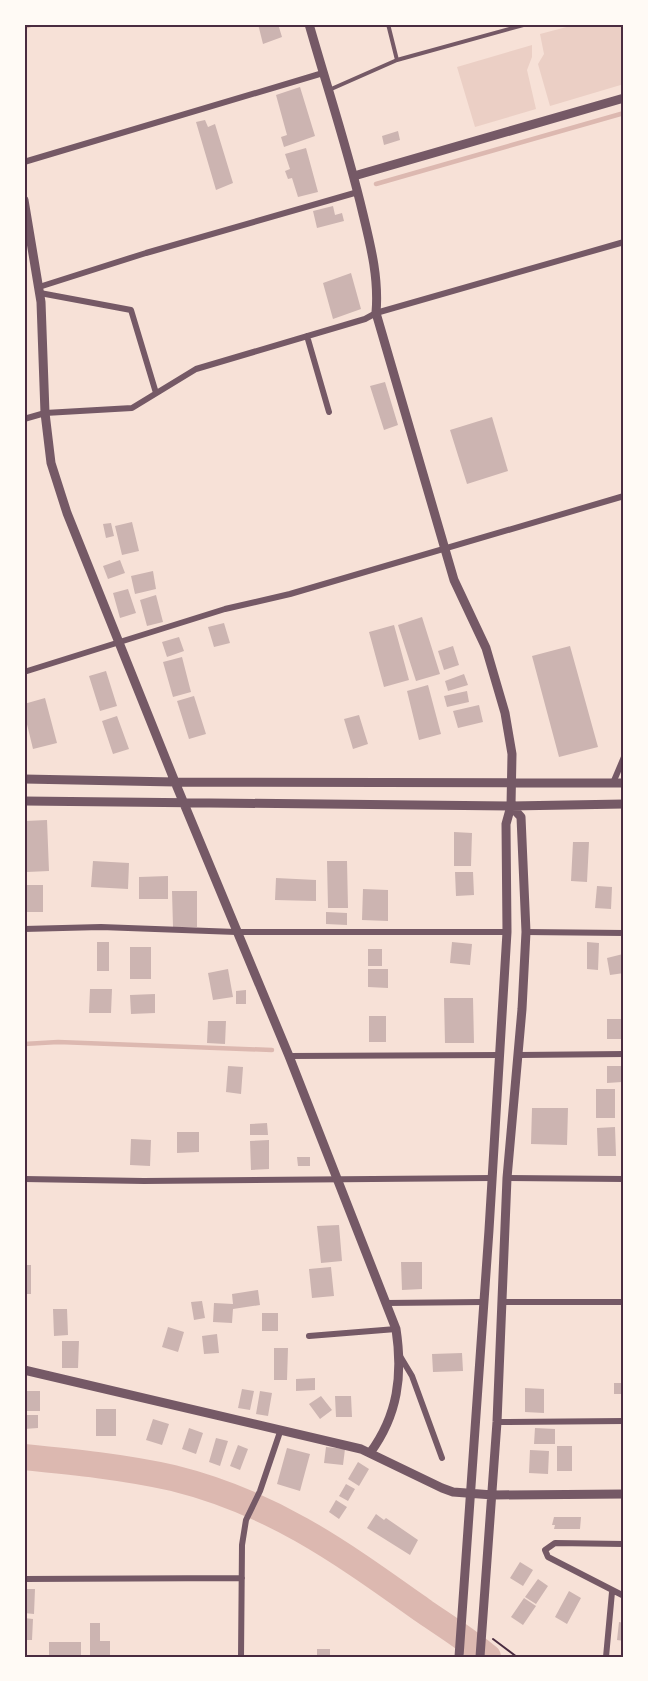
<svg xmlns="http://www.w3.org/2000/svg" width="648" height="1681" font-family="Jost,sans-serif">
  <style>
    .green { fill: #ebcfc5 }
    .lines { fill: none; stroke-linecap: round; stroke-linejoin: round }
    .stream { stroke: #dcb8b0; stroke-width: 4.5 }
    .river { stroke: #dcb8b0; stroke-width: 26 }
    .building { fill: #ccb4b1 }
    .path { stroke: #4a2c40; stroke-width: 2 }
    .service { stroke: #755966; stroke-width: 4 }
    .minor { stroke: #755966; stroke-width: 6 }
    .tertiary { stroke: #755966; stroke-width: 9 }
    .neatline { fill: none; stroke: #4a2c40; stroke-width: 2 }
  </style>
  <rect width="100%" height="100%" fill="#f7e1d7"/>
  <path class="green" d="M578,24H624V84L550,106L538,64L544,54L540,34Z
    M532,45V57L527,70L536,109L475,127L457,67Z"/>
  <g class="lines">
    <path class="stream" d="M24,27L33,24
      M376,184L624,113
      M24,1044L58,1042L272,1050"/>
    <path class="river" d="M24,1457C74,1462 124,1467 173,1478C274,1503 342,1553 425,1612C447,1627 468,1640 488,1657"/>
  </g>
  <path class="building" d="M258,24H278L282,37L263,44Z
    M300,87L315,136L284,147L281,137L287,135L276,95Z
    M205,120L208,127L215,124L233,183L216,190L196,122Z
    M398,131L400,140L384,145L382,136Z
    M306,148L318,192L298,197L292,178L288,179L285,171L290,169L285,154Z
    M333,206L335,215L342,213L344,221L317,228L313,211Z
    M351,273L361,309L333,319L323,283Z
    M385,382L398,425L384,430L370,386Z
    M492,417L508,471L467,484L450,430Z
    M132,522L139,551L122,555L115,526Z
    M111,523L114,536L106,538L103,524Z
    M120,560L125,573L108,579L103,566Z
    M153,571L156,589L135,594L131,576Z
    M128,589L136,613L120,618L113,593Z
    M156,595L163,622L147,626L140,600Z
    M422,617L440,674L416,681L398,625Z
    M224,623L230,643L214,647L208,627Z
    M394,625L409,680L384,687L369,632Z
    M179,637L184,651L167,657L162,642Z
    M453,646L459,665L444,670L438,651Z
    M570,646L598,747L559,757L532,656Z
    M182,657L191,692L173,697L163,662Z
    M106,671L117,706L100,711L89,676Z
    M464,674L468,685L448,691L445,681Z
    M428,685L441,734L419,740L407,691Z
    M467,691L469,702L447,707L444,696Z
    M194,696L206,734L189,739L177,701Z
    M45,698L57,743L33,749L24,712V704Z
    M479,705L483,722L458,728L453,711Z
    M359,715L368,744L353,749L344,719Z
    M117,716L129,749L113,754L102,721Z
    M47,820L49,871L27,872L25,821Z
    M454,832L472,833L471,866H454Z
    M573,842H589L587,882L571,881Z
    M93,861L129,863L128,889L91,887Z
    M327,861H347L348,908H328Z
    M455,872H473L474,895L456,896Z
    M168,876V899H139V877Z
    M276,878L316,880V901L275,900Z
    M24,885H43V912H24Z
    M597,886L612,887L611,909L595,908Z
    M363,889L388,890V921L362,920Z
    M172,891H197V927H173Z
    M326,912L347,913V925L326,924Z
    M97,942H109V971H97Z
    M452,942L472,944L470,965L450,963Z
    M587,942L599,943L598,970L587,969Z
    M130,947H151V979H130Z
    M368,949H382V966H368Z
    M623,954L624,973L610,975L607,958Z
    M228,969L233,997L213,1000L208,973Z
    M368,969H388V988L368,987Z
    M90,989H112L111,1013H89Z
    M246,990V1004H236V991Z
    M155,994V1013L131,1014L130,995Z
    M444,998H473L474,1043H445Z
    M369,1016H386V1042H369Z
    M607,1019H621V1039H607Z
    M208,1021H226L225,1044L207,1043Z
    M228,1066L243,1067L241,1094L226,1092Z
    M607,1066H621L622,1082L607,1083Z
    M596,1089H615V1118H596Z
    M532,1108H568L567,1145L531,1144Z
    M267,1123L268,1135H250V1124Z
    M615,1127L616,1156H598L597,1128Z
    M177,1132H199V1152L177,1153Z
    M131,1139L151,1140L150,1166L130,1165Z
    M269,1140V1169L251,1170L250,1141Z
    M297,1157H310V1166H298Z
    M339,1225L342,1261L321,1263L317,1226Z
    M401,1262H422V1289L402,1290Z
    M24,1265H31V1294H24Z
    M331,1267L334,1296L312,1298L309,1269Z
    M258,1290L260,1305L233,1309L232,1323L213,1322L214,1303L233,1304L232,1294Z
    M202,1301L205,1318L194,1320L191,1302Z
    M53,1309H67L68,1335L54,1336Z
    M262,1313H278V1331H262Z
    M168,1327L184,1332L178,1352L162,1347Z
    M217,1334L219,1353L204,1354L202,1336Z
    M62,1341H79L78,1368H62Z
    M274,1348H288L287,1380H274Z
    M462,1353L463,1371L433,1372L432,1354Z
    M315,1378V1390L296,1391V1379Z
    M614,1383H624V1394H614Z
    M525,1388L544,1389V1413L525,1412Z
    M242,1389L254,1391L250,1410L238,1408Z
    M26,1391H40V1411H26Z
    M260,1391L272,1393L268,1416L256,1414Z
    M321,1396L332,1410L320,1419L309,1404Z
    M335,1396H351L352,1417H336Z
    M96,1409H116V1436H96Z
    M24,1415H38V1428L24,1429Z
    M153,1419L169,1424L162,1445L146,1440Z
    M189,1428L203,1433L196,1454L182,1449Z
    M535,1428L555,1429V1444H534Z
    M216,1438L228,1441L220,1466L209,1462Z
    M238,1445L248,1449L240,1470L230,1466Z
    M557,1446H572V1471H557Z
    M326,1447L345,1449L343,1465L324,1463Z
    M287,1448L310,1454L300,1491L277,1484Z
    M530,1450L549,1451L548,1474L529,1473Z
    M358,1462L369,1469L359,1486L348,1479Z
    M346,1484L355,1489L348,1501L339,1496Z
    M336,1500L347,1507L339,1519L329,1512Z
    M376,1514L384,1520L386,1518L418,1540L410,1555L367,1528Z
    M554,1517H581L580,1529H554L555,1525H552Z
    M520,1562L533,1570L523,1586L510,1578Z
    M538,1579L548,1586L536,1604L525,1597Z
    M24,1589H35L34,1614L24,1613Z
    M569,1591L581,1598L567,1624L555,1617Z
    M524,1598L536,1606L523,1625L511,1617Z
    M24,1618L33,1619L32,1640H24Z
    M619,1622L624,1623V1641L617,1640Z
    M90,1623H100V1641H110V1657H90Z
    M49,1642H81V1657H49Z
    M317,1649H330V1657H317Z"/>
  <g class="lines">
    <path class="path" d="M493,1639L517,1657"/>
    <path class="service" d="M388,24L397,60
      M329,90L397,60L527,24"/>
    <path class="minor" d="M24,162L323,73
      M39,287L146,253L358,192
      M40,293L131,310L156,393
      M307,336L329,412
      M24,419L45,413L132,408L196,369L365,319L376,313L624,242
      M24,672L225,609L290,594L624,496
      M613,783L624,757
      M24,929L101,927L236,932H507
      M526,932L624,933
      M519,1055L624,1054
      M289,1056L500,1055
      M507,1178L624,1179
      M24,1179L144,1181L492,1178
      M502,1302H624
      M386,1303L482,1302
      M309,1336L396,1329
      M400,1356L412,1376L442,1458
      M497,1422L624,1421
      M624,1544L555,1543L545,1550L548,1557L624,1596
      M24,1579L242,1578
      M241,1657L242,1545L246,1520L260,1491L281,1429
      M606,1657L612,1592"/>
    <path class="tertiary" d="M309,24C327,87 348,150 363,214C371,247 379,279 376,313L454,580L486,648L505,713L512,754L511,806L506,824L507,932L489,1230L459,1657
      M354,176L624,98
      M24,200L41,302L45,413L51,463L67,513L175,782L289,1056L396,1329C403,1375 398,1415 370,1453
      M24,779L175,782L624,783
      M24,801L511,806L624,804
      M24,1370L361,1449L442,1488L453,1492L493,1495L624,1494
      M480,1657L497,1422L507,1178L522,1009L526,932L521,817L511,806"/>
  </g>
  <rect width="648" height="1681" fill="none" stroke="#fffaf5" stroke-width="51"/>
  <rect x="26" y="26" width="596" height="1630" class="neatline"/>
</svg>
